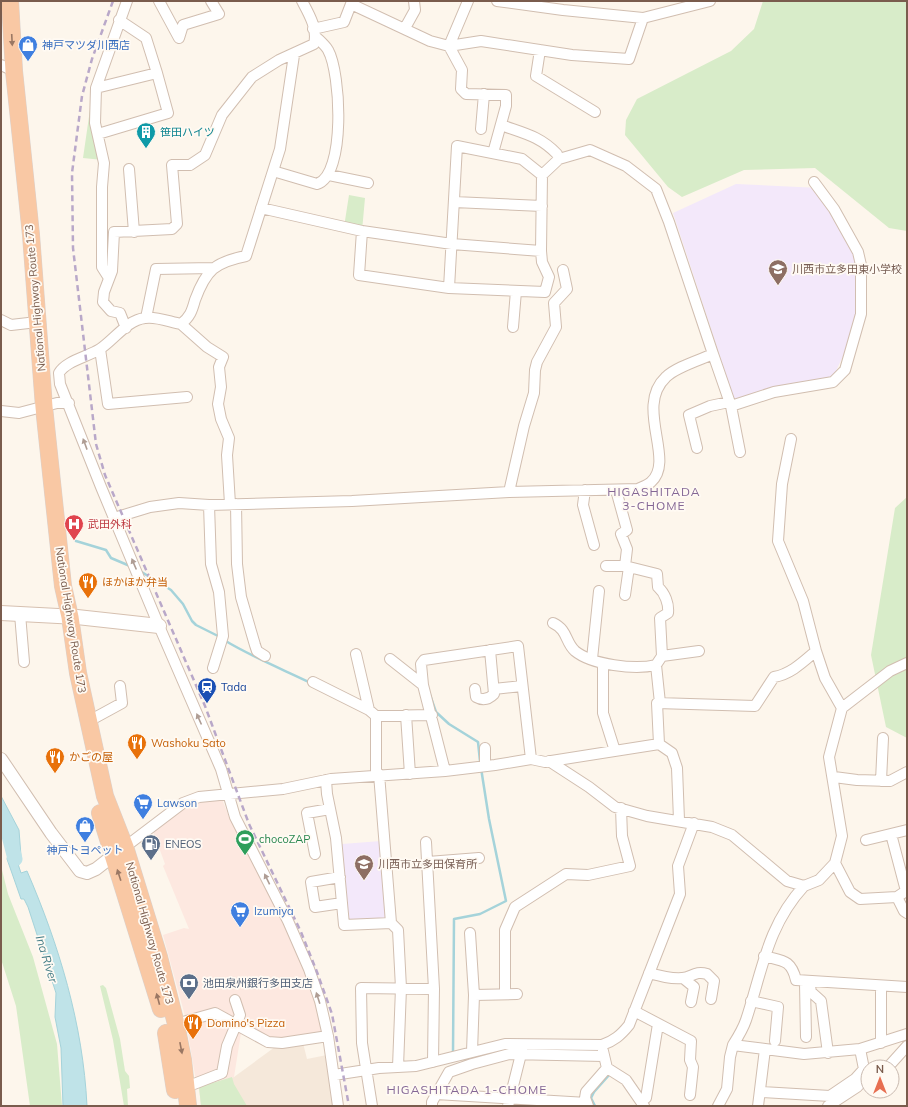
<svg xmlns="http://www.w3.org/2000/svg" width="908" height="1107" font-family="Mulish,'Noto Sans JP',sans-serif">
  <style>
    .residential { fill: #f5e8da }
    .commercial { fill: #fde8e0 }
    .education { fill: #f3e8fa }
    .green { fill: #d8ecc9 }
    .water { fill: #bfe3e8; stroke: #a5d3da }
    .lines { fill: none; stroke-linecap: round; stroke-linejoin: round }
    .stream { stroke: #a5d3da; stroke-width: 2.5 }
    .river { stroke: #bfe3e8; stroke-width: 15 }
    .minor-casing { stroke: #d1beb0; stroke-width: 12 }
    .tertiary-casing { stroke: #d1beb0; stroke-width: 14 }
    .secondary-casing { stroke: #d6c0b0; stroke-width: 16 }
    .trunk-casing { stroke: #dad1cd; stroke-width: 18 }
    .minor { stroke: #fff; stroke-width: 10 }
    .tertiary { stroke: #fff; stroke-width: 12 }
    .secondary { stroke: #fff; stroke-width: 14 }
    .trunk { stroke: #f9c8a4; stroke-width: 17 }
    .rail { stroke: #b9a8c9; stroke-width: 2.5; stroke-dasharray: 6 4; stroke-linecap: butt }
    .oneway { fill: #9a7763 }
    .oneway2 { fill: #af9d94 }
    .labels { text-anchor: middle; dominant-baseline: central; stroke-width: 3.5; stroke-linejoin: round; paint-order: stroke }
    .shop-label { font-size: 11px; fill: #366cbe; stroke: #fffaf3; text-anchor: start }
    .culture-label { font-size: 11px; fill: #0d838f; stroke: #fffaf3; text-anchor: start }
    .education-label { font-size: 11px; fill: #785e54; stroke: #fffaf3; text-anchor: start }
    .street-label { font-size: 11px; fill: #7a5c4d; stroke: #fffaf3 }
    .health-label { font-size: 11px; fill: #be3a42; stroke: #fffaf3; text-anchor: start }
    .food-label { font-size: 11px; fill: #c56008; stroke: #fffaf3; text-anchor: start }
    .transit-label { font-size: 11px; fill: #164399; stroke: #fffaf3; text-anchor: start }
    .leisure-label { font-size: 11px; fill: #27864d; stroke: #fffaf3; text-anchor: start }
    .service-label { font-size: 11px; fill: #4e5e75; stroke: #fffaf3; text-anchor: start }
    .neighbourhood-label { font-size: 12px; letter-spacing: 1px; fill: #846695; stroke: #fffaf3 }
    .water-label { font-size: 12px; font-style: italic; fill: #437c86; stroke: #fffaf3 }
  </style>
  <rect width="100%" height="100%" fill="#fdf6ec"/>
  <path class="residential" d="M303,1043L307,1059L327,1055L335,1106H201L199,1087L234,1077L275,1047Z"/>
  <path class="commercial" d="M207,799H222L229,817L241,834L296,946L315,1000L326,1040L265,1045L241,1033L234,1077L197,1087L185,1016L163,935L184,928L189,929L163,866L165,864L153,831L190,805Z"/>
  <path class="education" d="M736,184L820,188L856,251L860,321L833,377L816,379L734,399L673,213Z
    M381,841L386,919L349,922L342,844Z"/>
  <path class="green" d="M763,1H907V231L889,228L815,168L744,170L682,197L668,187L625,135L626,120L637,99L731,51L754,29Z
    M93,89L103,160L83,158Z
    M349,195L365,198L362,231L344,227Z
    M907,497V738L886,727L871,655L895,508Z
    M1,866L8,894L33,957L57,1044L62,1106H30L16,1006L1,959Z
    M103,985L106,988L120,1039L125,1071L129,1076L130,1088L127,1089L128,1106H124L113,1040L100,986Z
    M232,1077L234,1084L247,1106H201L199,1087Z"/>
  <path class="water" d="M1,796L19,830L21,856L16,858L21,873L27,871C59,945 83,1024 87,1106H63L61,1048L55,1017L56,993L28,907L24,899H21L7,859L12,834L1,819Z"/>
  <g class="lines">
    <path class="stream" d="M76,541L106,550L111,558L130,566
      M140,571L171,590L183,604L192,621L196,625L220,637
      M224,640C252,657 282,669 311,683
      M430,695L436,712L449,724L478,742L480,761
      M1,828H7
      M453,1053L454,919L480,914L506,901L489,819L481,768
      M595,1106L591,1098L594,1092L610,1074"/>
    <path class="river" d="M1,817L7,828L15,859"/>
    <g class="minor-casing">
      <path id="minor" d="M159,1L179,38L183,25L219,14L211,1
        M497,1L563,10L643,18L710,1
        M119,20L146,38L157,73
        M405,28L415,10L414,1
        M313,29L344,22L351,4L430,41L449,46L481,41L572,55L629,59L643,18
        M449,46L462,70L461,89L466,94L506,95V106L493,153
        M449,46L468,1
        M540,50L536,76L595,112
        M294,55L280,149L246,256C215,262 206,270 195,300C192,311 190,317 181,324C170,322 156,316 145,318C127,320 114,340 100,349C87,357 66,361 59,373L60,384L101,487L159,626L221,769L235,817L288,921L309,969L320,1001L328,1036L338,1106
        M1,65L14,71
        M96,88L157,73L168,113L98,134
        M501,125C523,133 540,136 557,154
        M481,129L484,94
        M129,169L134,232
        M273,171L317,184C346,175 341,73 328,50C325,45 320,41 316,37
        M329,175L368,183
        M454,202L542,206
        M362,231L359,275L449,288L545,292L549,277L542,262L541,251
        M109,278L102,267V187L104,163L95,123L96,88L127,1
        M449,288L457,146L522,159L542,175
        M146,318L156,269L213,268
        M1,320L11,325L37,322
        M181,324L207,347L223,357L219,367L221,387L218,404L221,419L229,438L227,455L230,504
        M513,327L516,291
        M126,328L120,313L111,311L103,302L104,292L112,271L114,232L172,229L177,224L172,165H190L205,155L222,115L252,77L279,60L314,44C318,29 309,14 302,1
        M100,349L108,404L187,397
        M713,354L731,406L774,392L833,382L845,370L861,314V265L858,252L834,209L814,182
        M731,406L740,452
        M1,411L19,413L57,403H69
        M697,448L689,415L710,406L729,402
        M585,490L583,505L594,545
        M616,490L627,530L621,534L627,549L625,566
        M509,492L524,426L534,393L535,370L537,362L556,327L554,303L567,289L563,270
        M236,504L237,564L241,597L255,645L257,651L265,656
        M209,505L211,564L219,592L223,636L213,668
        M114,518L150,507L179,503L209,505L352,501L509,492L638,489C642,487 648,485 651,482C676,460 634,407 666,377C676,367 700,360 713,354L669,222L656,189L626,166L590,150L559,159L542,175L541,251L452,244L362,231L261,208
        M606,566H625L657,574L658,587C665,593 669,604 668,613L660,618L662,656L656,665
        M625,595L629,567
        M20,614L24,662
        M553,623C568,630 565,642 575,651C592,665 635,670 656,665L660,703
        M816,651L825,678L842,708
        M356,654L369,710
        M662,656L699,651
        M390,659L423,685
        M592,659L599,591
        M603,664V713L615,751
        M313,682L369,710L376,716V775
        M475,689L476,697C483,701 489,699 494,694L490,650
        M494,689L522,686
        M406,715L410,774
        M376,716L432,715
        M89,721L122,703L120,686
        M549,761L589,787L615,807L647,816L712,827L732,835L787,881L804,886C767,926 762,972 746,1020C743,1029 738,1037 733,1045L765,1049L758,1106
        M485,766V748
        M445,771L423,685L421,664L424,660L518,646L531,759
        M379,774L391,923L398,930L401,988L398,1067
        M834,777L857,780L890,781L907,772
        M326,780L327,794L336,838L344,925L391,923
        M881,781L883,738
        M679,820L677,768L672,753L659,744L657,703L755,706L774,677C791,674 803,662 816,651L803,601L778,541L782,484L791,439
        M891,834L906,891L897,897
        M866,840L907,830
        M426,842L434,989L433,1062
        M125,847L183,803L199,797L283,789L331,779L445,771L495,765L531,759L545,762L659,744
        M315,854L307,813L330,809
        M428,862L479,858
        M835,863L842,836L829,757L842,708L890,671L907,663
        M340,877L311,882L315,907L342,903
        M804,886L819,880L835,863L850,892L860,899L897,897L904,911L907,913
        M470,933L474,995L472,1052
        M764,956C782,961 791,959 796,980L907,987
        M649,973C660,976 671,979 682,978C691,978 695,970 707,974L714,981L711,999
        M683,978L694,987L691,1002
        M809,981L811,992L821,1001L828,1053
        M805,983L806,1037
        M505,994V930L515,907L566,874L588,875L630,866L622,836L621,808
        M474,995L517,994
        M751,1001L778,1007L775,1041
        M634,1011L691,1041L690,1060L693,1067L690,1095
        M176,1024L215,1013L268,1042L282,1043L328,1036
        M881,1043V987
        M860,1049L907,1034
        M603,1051L607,1068L626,1080L644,1106
        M887,1067L889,1066L907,1046
        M334,1075L379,1068L416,1066L505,1044L602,1045C614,1041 621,1035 629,1025L680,894L678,866L694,823
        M194,1084L222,1073L227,1046L240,1015L235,1000
        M761,1092L830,1096L855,1079L864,1069L860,1049L804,1054L765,1049
        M436,1094L587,1103
        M646,1098L658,1024
        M372,1106L362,1043L361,988L434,989
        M432,1106V1102L449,1072L472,1064L509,1054L604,1056
        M508,1106L522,1050
        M588,1106L585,1098L586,1092L607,1068
        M718,1106L727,1089L730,1057L733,1045
        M828,1106L857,1087L868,1075"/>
    </g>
    <g class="tertiary-casing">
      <path id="tertiary" d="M1,759L51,833L80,871L87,873L96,869L119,851"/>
    </g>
    <g class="secondary-casing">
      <path id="secondary" d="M1,613L77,617L159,626"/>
    </g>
    <g class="trunk-casing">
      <path id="trunk" d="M10,1L14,71L31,235L44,407L63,586L70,617L78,673L105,796L125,847L159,957L176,1024L183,1060L188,1106
        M100,813L161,1009
        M166,1033L175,1090"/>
    </g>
    <use href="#minor" class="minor"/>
    <use href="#tertiary" class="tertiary"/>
    <use href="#secondary" class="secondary"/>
    <use href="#trunk" class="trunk"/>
    <path class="rail" d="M113,1L92,59L82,96L72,173L73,248L96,444L105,475L205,706L249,824L301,932L317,972L332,1014L349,1106"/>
  </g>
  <defs><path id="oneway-solid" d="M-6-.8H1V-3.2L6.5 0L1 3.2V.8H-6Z"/></defs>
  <g class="oneway">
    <use href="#oneway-solid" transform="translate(12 40) rotate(87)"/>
    <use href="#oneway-solid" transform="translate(119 875) rotate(-108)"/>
    <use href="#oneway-solid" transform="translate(158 999) rotate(-105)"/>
    <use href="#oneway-solid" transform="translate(181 1048) rotate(79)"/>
  </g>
  <g class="oneway2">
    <use href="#oneway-solid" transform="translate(85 444) rotate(-110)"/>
    <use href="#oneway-solid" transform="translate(134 564) rotate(-113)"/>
    <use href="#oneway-solid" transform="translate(199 719) rotate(-114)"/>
    <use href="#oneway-solid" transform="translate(267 879) rotate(-116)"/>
    <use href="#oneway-solid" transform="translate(318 998) rotate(-108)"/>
  </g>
  <defs>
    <g id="shop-pin" transform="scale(1)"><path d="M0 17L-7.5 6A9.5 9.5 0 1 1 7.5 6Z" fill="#3f7fe0" stroke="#fffaf3"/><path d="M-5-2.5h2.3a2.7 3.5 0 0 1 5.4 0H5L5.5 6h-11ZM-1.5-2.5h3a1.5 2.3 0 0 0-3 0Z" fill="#fff"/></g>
    <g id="building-pin" transform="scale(1)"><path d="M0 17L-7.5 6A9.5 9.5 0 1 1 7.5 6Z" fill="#0f9aa8" stroke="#fffaf3"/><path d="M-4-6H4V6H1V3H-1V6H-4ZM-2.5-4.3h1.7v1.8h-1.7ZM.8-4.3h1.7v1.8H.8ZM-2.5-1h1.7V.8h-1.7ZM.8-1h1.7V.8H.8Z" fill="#fff"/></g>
    <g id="school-pin" transform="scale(1)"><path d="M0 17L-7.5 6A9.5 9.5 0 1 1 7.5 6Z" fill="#8d6e63" stroke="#fffaf3"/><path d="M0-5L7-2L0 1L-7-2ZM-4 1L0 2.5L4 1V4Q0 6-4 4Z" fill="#fff"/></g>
    <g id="hospital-pin" transform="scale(1)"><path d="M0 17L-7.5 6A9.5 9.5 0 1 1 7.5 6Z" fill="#e0444e" stroke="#fffaf3"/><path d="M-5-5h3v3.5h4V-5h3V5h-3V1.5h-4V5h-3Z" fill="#fff"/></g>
    <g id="restaurant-pin" transform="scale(1)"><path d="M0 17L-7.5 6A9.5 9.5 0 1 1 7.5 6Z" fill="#e8710a" stroke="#fffaf3"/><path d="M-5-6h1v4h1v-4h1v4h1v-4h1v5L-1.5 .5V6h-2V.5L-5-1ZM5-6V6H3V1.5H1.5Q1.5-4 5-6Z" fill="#fff"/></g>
    <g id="station-pin" transform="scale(1)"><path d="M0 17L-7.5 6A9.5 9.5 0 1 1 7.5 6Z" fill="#1a4fb4" stroke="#fffaf3"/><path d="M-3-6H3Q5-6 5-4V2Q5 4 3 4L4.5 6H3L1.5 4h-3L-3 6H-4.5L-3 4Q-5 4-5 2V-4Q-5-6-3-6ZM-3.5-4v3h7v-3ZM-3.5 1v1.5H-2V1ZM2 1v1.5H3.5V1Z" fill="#fff"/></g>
    <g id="supermarket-pin" transform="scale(1)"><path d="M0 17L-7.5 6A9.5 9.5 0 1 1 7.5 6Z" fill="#3f7fe0" stroke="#fffaf3"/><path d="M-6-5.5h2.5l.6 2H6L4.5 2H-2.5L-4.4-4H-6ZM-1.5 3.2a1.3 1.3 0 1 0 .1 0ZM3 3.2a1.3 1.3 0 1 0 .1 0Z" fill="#fff"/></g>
    <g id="stadium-pin" transform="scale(1)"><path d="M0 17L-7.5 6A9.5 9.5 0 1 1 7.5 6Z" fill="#2e9e5b" stroke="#fffaf3"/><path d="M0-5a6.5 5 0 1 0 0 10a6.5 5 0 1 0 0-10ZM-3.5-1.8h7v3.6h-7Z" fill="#fff"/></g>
    <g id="fuel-pin" transform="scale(1)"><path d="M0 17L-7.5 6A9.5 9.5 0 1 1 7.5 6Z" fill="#5c6f8a" stroke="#fffaf3"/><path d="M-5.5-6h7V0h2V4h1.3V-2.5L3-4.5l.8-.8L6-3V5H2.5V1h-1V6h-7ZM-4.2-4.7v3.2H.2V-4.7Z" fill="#fff"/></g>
    <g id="bank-pin" transform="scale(1)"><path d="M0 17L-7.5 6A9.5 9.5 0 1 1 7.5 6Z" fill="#5c6f8a" stroke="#fffaf3"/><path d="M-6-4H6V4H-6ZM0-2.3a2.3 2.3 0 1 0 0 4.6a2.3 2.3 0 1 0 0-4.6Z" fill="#fff"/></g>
  </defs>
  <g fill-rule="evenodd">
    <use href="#shop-pin" x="28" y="45"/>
    <use href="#building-pin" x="146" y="132"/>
    <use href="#school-pin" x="778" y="269"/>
    <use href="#hospital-pin" x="74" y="524"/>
    <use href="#restaurant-pin" x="88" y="582"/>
    <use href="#station-pin" x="207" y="687"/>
    <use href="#restaurant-pin" x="137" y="743"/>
    <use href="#restaurant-pin" x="55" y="757"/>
    <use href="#supermarket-pin" x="143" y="803"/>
    <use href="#shop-pin" x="85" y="826"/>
    <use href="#stadium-pin" x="245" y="839"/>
    <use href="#fuel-pin" x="151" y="844"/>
    <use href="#school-pin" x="364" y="864"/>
    <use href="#supermarket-pin" x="240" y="911"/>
    <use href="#bank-pin" x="189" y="983"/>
    <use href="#restaurant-pin" x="193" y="1023"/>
  </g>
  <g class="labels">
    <g class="shop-label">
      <text x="42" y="45">神戸マツダ川西店</text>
      <text x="157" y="803">Lawson</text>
      <text x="85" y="850" text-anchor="middle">神戸トヨペット</text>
      <text x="254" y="911">Izumiya</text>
    </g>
    <g class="culture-label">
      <text x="160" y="132">笹田ハイツ</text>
    </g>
    <g class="education-label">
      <text x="792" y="269">川西市立多田東小学校</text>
      <text x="378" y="864">川西市立多田保育所</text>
    </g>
    <g class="street-label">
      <text transform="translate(35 298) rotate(-95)">National Highway Route 173</text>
      <text transform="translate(71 620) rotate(81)">National Highway Route 173</text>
      <text transform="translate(150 933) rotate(74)">National Highway Route 173</text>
    </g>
    <g class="health-label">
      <text x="88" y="524">武田外科</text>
    </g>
    <g class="food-label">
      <text x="102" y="582">ほかほか弁当</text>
      <text x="151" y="743">Washoku Sato</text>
      <text x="69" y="757">かごの屋</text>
      <text x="207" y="1023">Domino's Pizza</text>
    </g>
    <g class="transit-label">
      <text x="221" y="687">Tada</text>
    </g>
    <g class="leisure-label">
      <text x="259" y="839">chocoZAP</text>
    </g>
    <g class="service-label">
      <text x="165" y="844">ENEOS</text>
      <text x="203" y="983">池田泉州銀行多田支店</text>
    </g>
    <g class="neighbourhood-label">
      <text x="654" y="491">HIGASHITADA<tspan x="654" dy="14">3-CHOME</tspan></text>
      <text x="467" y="1089">HIGASHITADA 1-CHOME</text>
    </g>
    <g class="water-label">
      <text transform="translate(47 959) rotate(73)">Ina River</text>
    </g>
  </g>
  <rect width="908" height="1107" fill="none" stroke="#7a5c4d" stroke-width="4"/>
  <g transform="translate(880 1079)"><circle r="19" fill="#fffaf3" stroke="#cabbb1"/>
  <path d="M0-3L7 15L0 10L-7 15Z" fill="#e76f51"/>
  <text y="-6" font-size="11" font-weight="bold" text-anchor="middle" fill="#7a5c4d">N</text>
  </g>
</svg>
